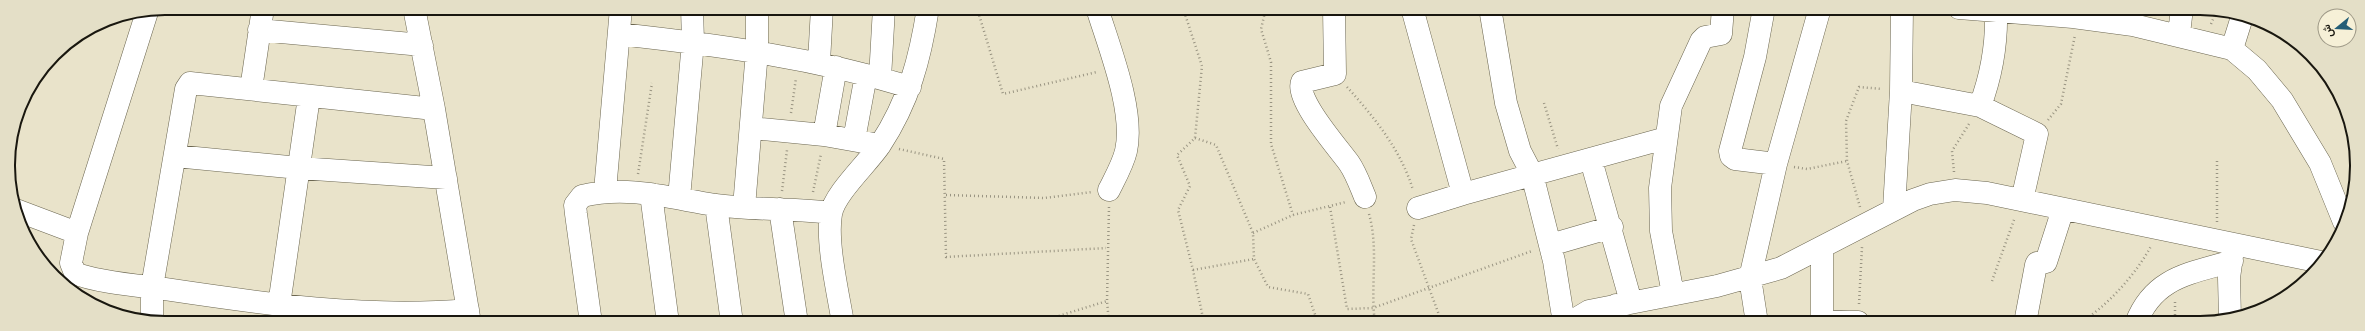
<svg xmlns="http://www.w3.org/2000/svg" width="2365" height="331" font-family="'Exo 2',Vazirmatn,sans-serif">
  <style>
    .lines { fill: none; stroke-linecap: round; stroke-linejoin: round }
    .minor-casing { stroke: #6b6650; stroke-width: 23 }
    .path { stroke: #999482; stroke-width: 2.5; stroke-dasharray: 1 3; stroke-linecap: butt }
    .minor { stroke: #fff; stroke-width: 22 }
    .rim { fill: none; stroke: #19170f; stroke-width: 2 }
  </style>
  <rect width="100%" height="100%" fill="#e9e3ca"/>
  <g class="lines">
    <g class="minor-casing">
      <path id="minor" d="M414,8L434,109L470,323
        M1097,8C1109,47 1135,111 1126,151C1123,164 1115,178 1109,190
        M1334,8L1335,74L1302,82C1294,98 1339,149 1349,163C1356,173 1360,185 1365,197
        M1412,8L1463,194
        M1490,8L1506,103L1520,151L1532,174L1554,261L1564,323
        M1764,8L1755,57L1730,151L1731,156L1735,159L1776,164
        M1959,8L2073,17L2133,25L2232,49L2257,70L2282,100L2320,163L2344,222
        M147,12L77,233L71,263L75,273C94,282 142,286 165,289C265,304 366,319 468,310
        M259,30L422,45
        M619,34C719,45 814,58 910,87
        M2179,34L2182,8
        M2232,49L2242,17
        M819,62L822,8
        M880,78L884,8
        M251,89L263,8
        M1901,91L1980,106L2037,134L2022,200
        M1980,106C1992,74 1997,45 1996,11
        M751,128L824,135L880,145
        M824,135L836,67
        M854,140L866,75
        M175,156L299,168L446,178
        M1591,160L1631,302
        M605,191L621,8
        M651,194L668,323
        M679,198L693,42L692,8
        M716,205L732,323
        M744,207L757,51V8
        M1418,208L1463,194L1666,138
        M780,209L797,323
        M1894,209L1901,91L1902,8
        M16,210L77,233
        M1550,245L1612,227
        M1673,294L1661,231L1660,188L1671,106L1701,41L1705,37L1721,34L1723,8
        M1616,305L1620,323
        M2230,318L2229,278L2233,249
        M1822,321L1858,322
        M152,322V287L186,89L190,83L434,109
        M279,323V305L309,97
        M591,323L576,214L575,205L582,196C628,185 670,198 715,205C753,210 792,208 831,213
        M843,323C838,293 826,242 831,214C834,194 868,163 880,145C909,101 920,59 928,8
        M1569,323L1589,311L1717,286L1781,268L1913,200L1930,194L1955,190L1987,193L2321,262
        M1757,323L1750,278L1776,164L1820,8
        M1822,323V248
        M2025,323L2036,265L2037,263L2046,262L2063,209
        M2136,323C2154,277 2189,274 2232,261"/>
    </g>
    <path class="path" d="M977,8L1003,94L1097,72
      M1183,8L1202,66L1195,138L1177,155L1190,186L1178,210L1193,270L1204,323
      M1266,8L1261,29L1271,62V144L1293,215
      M2211,24L2217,10
      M1347,87C1374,117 1401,150 1413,190
      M1544,103L1558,149
      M791,113L796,78
      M2048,120L2061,104L2075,35
      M1195,138L1216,145L1253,233L1254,259L1268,287L1308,294L1318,323
      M899,149L944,159L946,257L1106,248
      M1794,167L1807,169L1847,161
      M1954,172L1952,151L1969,124
      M638,174L652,83
      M782,191L787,150
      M813,192L821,154
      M946,195L1044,198L1092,192
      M1109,207L1107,301L1109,323
      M1330,207L1347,309L1373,308L1532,251
      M1860,207L1847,161L1846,121L1859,87L1882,89
      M1369,214C1379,249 1370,287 1375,323
      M2217,222V159
      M1414,225L1411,239L1442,323
      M1253,233L1293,215L1346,202
      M1193,270L1254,259
      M1992,281L2015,217
      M1859,304L1862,247
      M1662,316V323
      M1036,323L1107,301
      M2079,323C2106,308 2137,273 2151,246
      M2175,323V301"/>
    <use href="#minor" class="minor"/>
  </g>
  <path d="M0 0H2365V331H0ZM165 15H2200A150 150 0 0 1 2350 165V166A150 150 0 0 1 2200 316H165A150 150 0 0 1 15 166V165A150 150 0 0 1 165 15Z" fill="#e4dfc7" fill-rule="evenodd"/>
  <path class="rim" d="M165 15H2200A150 150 0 0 1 2350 165V166A150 150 0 0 1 2200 316H165A150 150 0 0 1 15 166V165A150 150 0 0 1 165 15Z"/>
  <g transform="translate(2337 28) rotate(252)"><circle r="19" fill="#f6f0d7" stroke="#9e9987"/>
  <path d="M0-3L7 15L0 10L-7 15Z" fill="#245d76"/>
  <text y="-6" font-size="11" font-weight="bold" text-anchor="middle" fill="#19170f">ش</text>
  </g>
</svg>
